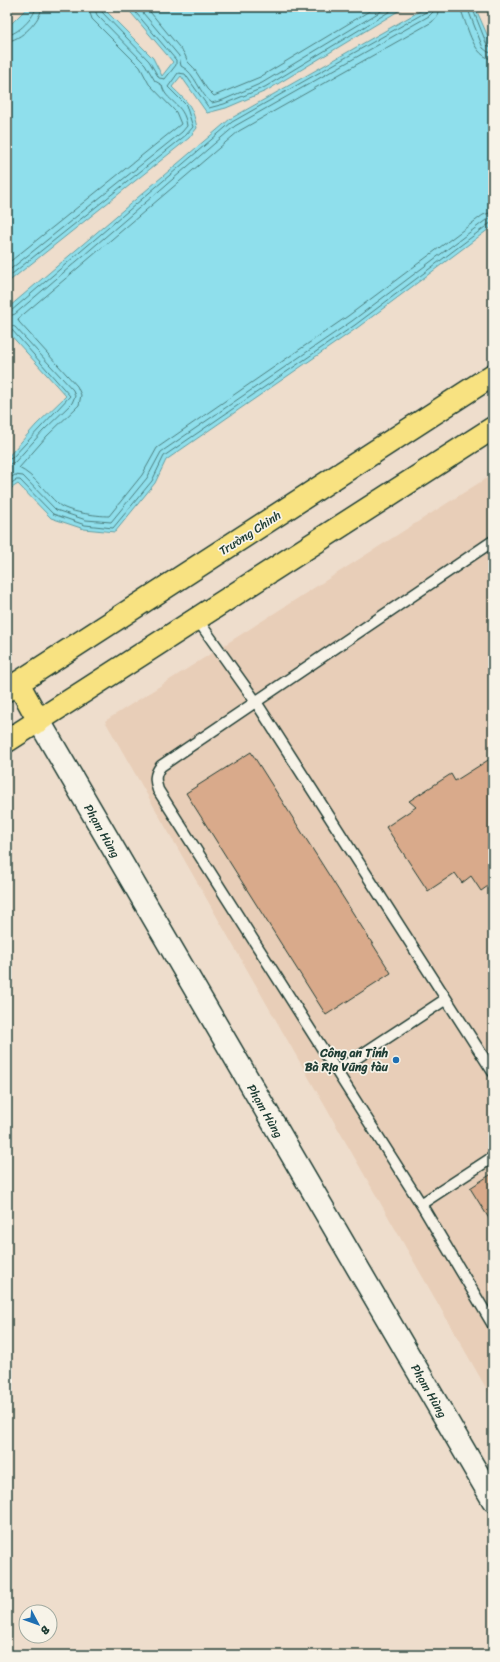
<svg xmlns="http://www.w3.org/2000/svg" width="500" height="1662" font-family="Sriracha,sans-serif">
  <style>
    .built { fill: #e8ceb8 }
    .water { fill: #8fdfec; stroke: #629ea2 }
    .lines { fill: none; stroke-linecap: round; stroke-linejoin: round }
    .shore { stroke: #4c7e7e; stroke-width: 1 }
    .building { fill: #d9aa8b; stroke: #1f3d34 }
    .service-casing { stroke: #1f3d34; stroke-width: 13 }
    .tertiary-casing { stroke: #1f3d34; stroke-width: 25 }
    .trunk-casing { stroke: #1f3d34; stroke-width: 25 }
    .service { stroke: #f7f3e8; stroke-width: 10 }
    .tertiary { stroke: #f7f3e8; stroke-width: 22 }
    .trunk { stroke: #f8e281; stroke-width: 22 }
    .poi-dot { fill: #1f6fb2; stroke: #f7f3e8; stroke-width: 1.5 }
    .labels { text-anchor: middle; dominant-baseline: central; stroke-width: 3.5; stroke-linejoin: round; paint-order: stroke }
    .street-label { font-size: 12px; fill: #1f3d34; stroke: #f7f3e8 }
    .poi-label { font-size: 12px; font-weight: bold; fill: #1f3d34; stroke: #f7f3e8; text-anchor: end }
  </style>
  <rect width="100%" height="100%" fill="#edc"/>
  <filter id="ink" filterUnits="userSpaceOnUse"><feTurbulence type="fractalNoise" baseFrequency=".025" numOctaves="2"/><feDisplacementMap in="SourceGraphic" scale="8" xChannelSelector="R" yChannelSelector="G"/><feConvolveMatrix kernelMatrix="1 2 1 2 8 2 1 2 1" color-interpolation-filters="sRGB"/></filter>
  <g filter="url(#ink)">
    <path class="built" d="M493,474V1400L105,721Z"/>
    <path class="water" d="M28,7H102L153,58L162,76L173,62L126,7H405L266,91L226,108L207,113L181,76L172,87C188,103 192,104 197,128L189,138L7,283V28Z
      M427,7H475L493,48V226L357,328L166,460L155,483L115,532L84,529L51,518L18,484L7,491V458L36,425L66,396L7,331V313L9,307L230,119Z"/>
    <g class="lines">
      <path class="shore" d="M99,7L101,11L149,61L159,78L165,79L176,65V60L131,7
        M138,7L179,56L181,66C196,73 199,94 212,103L223,100L262,83L388,7
        M146,7L184,53L188,62L193,67L207,89L214,96L260,77L376,7
        M439,7L437,16L432,22L239,131L18,319L19,322L77,386L81,395L79,405L47,436L19,468C35,476 45,492 58,504C67,512 96,516 109,516L142,475L157,448L348,316L483,215L493,212
        M461,7L462,13C468,28 474,58 493,59
        M467,7L483,48L488,52L493,53
        M472,7L487,45L493,48
        M7,35C17,35 35,17 36,7
        M7,41C20,41 41,20 42,7
        M7,264L181,124L176,112L149,84L140,67L92,19L88,7
        M7,272L182,132L187,126C184,102 165,102 162,85L155,81L145,64L97,15L94,7
        M7,278L186,135L193,127L186,105L168,87L178,73L185,74L209,108L224,104L265,87L397,7
        M7,312L11,311L232,122L426,12L428,7
        M7,317L15,314L235,126L429,16L433,12V7
        M7,324L15,327L73,390L75,396L72,403L43,431L15,462L7,465
        M7,329L12,330L70,396L12,458L7,460
        M7,480L15,475L23,476L56,510L86,520L111,522L147,478L161,452L352,321L486,220L493,218
        M7,486L16,480H20L53,514L85,525L113,528L152,481L164,456L355,325L489,224L493,223"/>
    </g>
    <path class="building" d="M251,752L391,973L326,1015L186,793Z
      M493,757V893L488,886L481,891L471,876L462,883L455,873L428,891L386,827L416,807L409,801L451,774L455,781Z
      M493,1173V1225L470,1188Z"/>
    <g class="lines">
      <g class="service-casing">
        <path id="service" d="M493,541L161,766C154,775 155,780 158,790L421,1204L493,1325
          M197,619L256,702L493,1072
          M337,1071L446,999
          M421,1204L493,1157"/>
      </g>
      <g class="tertiary-casing">
        <path id="tertiary" d="M39,721L493,1500"/>
      </g>
      <g class="trunk-casing">
        <path id="trunk" d="M18,683L39,721
          M7,690L493,375
          M7,741L493,428"/>
      </g>
      <use href="#service" class="service"/>
      <use href="#tertiary" class="tertiary"/>
      <use href="#trunk" class="trunk"/>
    </g>
  </g>
  <circle class="poi-dot" cx="396" cy="1060" r="4"/>
  <g class="labels">
    <g class="street-label">
      <text transform="translate(250 533) rotate(-33)">Trường Chinh</text>
      <text transform="translate(102 831) rotate(60)">Phạm Hùng</text>
      <text transform="translate(265 1111) rotate(60)">Phạm Hùng</text>
      <text transform="translate(429 1391) rotate(60)">Phạm Hùng</text>
    </g>
    <g class="poi-label">
      <text x="388" y="1053">Công an Tỉnh<tspan x="388" dy="14">Bà Rịa Vũng tàu</tspan></text>
    </g>
  </g>
  <rect width="500" height="1662" fill="none" stroke="#f7f3e8" stroke-width="24"/>
  <rect x="12" y="12" width="476" height="1638" fill="none" stroke="#1f3d34" stroke-width="1.5" filter="url(#ink)"/>
  <g transform="translate(38 1624) rotate(131)"><circle r="19" fill="#f7f3e8" stroke="#a1aaa0"/>
  <path d="M0-3L7 15L0 10L-7 15Z" fill="#1f6fb2"/>
  <text y="-6" font-size="11" font-weight="bold" text-anchor="middle" fill="#1f3d34">B</text>
  </g>
</svg>
